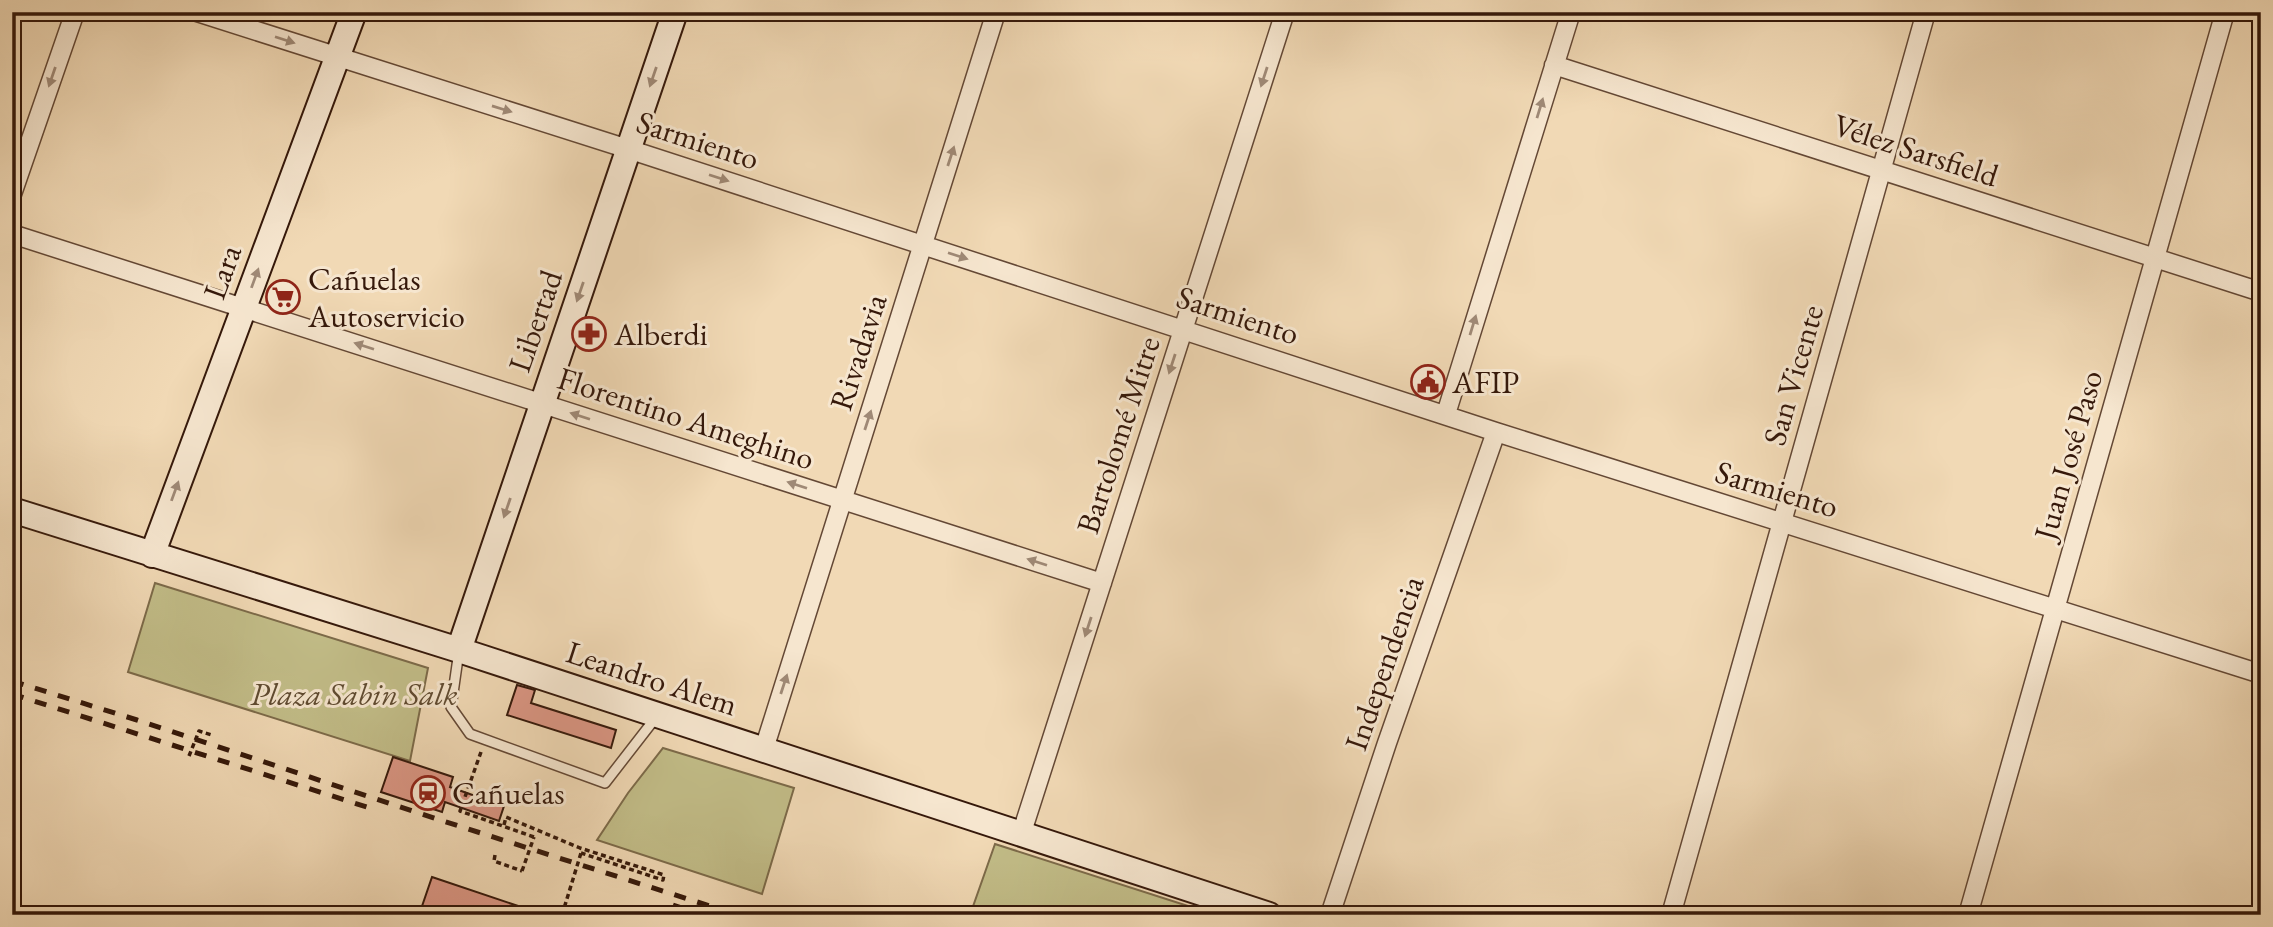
<svg xmlns="http://www.w3.org/2000/svg" width="2273" height="927" font-family="'EB Garamond',serif">
  <style>
    .green { fill: #c2bd88; stroke: #7c6a49; stroke-width: 2 }
    .building { fill: #db9684; stroke: #35180a; stroke-width: 2 }
    .lines { fill: none; stroke-linecap: round; stroke-linejoin: round }
    .lane-casing { stroke: #644835; stroke-width: 12 }
    .street-casing { stroke: #644835; stroke-width: 21 }
    .secondary-casing { stroke: #35180a; stroke-width: 28 }
    .path { stroke: #35180a; stroke-width: 3.5; stroke-dasharray: 5 3.5; stroke-linecap: butt }
    .lane { stroke: #f6e6cf; stroke-width: 9 }
    .street { stroke: #f6e6cf; stroke-width: 18 }
    .secondary { stroke: #f6e6cf; stroke-width: 24 }
    .rail { stroke: #35180a; stroke-width: 5; stroke-dasharray: 12 12; stroke-linecap: butt }
    .path-bridge { stroke: #35180a; stroke-width: 3.5; stroke-dasharray: 5 3.5; stroke-linecap: butt }
    .oneway { fill: #9f8976 }
    .labels { text-anchor: middle; dominant-baseline: central; stroke-width: 6; stroke-linejoin: round; paint-order: stroke }
    .street-label { font-size: 32px; fill: #35180a; stroke: #f6e6cf }
    .poi-label { font-size: 32px; fill: #35180a; stroke: #f6e6cf; text-anchor: start }
    .park-label { font-size: 32px; font-style: italic; fill: #5f4a30; stroke: #f6e6cf }
  </style>
  <rect width="100%" height="100%" fill="#f1d9b5"/>
  <filter id="stains"><feTurbulence type="fractalNoise" baseFrequency=".00286" numOctaves="4"/><feColorMatrix values="0 0 0 0 .2 0 0 0 0 .09 0 0 0 0 .02 0 0 0 .5 -.17"/></filter>
  <radialGradient id="worn" r=".72"><stop offset=".6" stop-color="#630" stop-opacity="0"/><stop offset="1" stop-color="#630" stop-opacity=".3"/></radialGradient>
  <path class="green" d="M155,583L428,668L410,761L128,672Z
    M663,748L794,788L762,894L597,840L628,793Z
    M995,844L1216,915H970Z"/>
  <path class="building" d="M517,685L535,690L531,703L616,730L611,748L507,715Z
    M393,757L453,777L450,787L504,806L499,821L445,802L442,812L381,792Z
    M432,877L536,912L535,915H419Z"/>
  <g class="lines">
    <g class="lane-casing">
      <path id="lane" d="M459,651L451,707L470,734L605,783L657,716"/>
    </g>
    <g class="street-casing">
      <path id="street" d="M197,12L628,149L1496,432L2261,674
        M1554,65L2261,292
        M12,194L75,12
        M12,234L1102,583
        M1446,414L1571,12
        M764,749L996,12
        M1021,835L1285,12
        M1330,915L1387,743L1496,432
        M1671,915L1926,12
        M1968,915L2225,12"/>
    </g>
    <g class="secondary-casing">
      <path id="secondary" d="M12,510L459,650L1269,915
        M152,555L354,12
        M459,650L675,12"/>
    </g>
    <path class="path" d="M481,752L460,811L534,837
      M189,756L199,731L212,735
      M504,825L506,817L580,848L664,875L663,880L581,853
      M495,855L494,861L522,871"/>
    <use href="#lane" class="lane"/>
    <use href="#street" class="street"/>
    <use href="#secondary" class="secondary"/>
    <path class="rail" d="M12,681L137,720L440,820L738,915
      M12,694L373,809
      M673,905L703,915"/>
    <path class="path-bridge" d="M522,871L534,837
      M562,915L581,853"/>
  </g>
  <defs><path id="oneway-solid" d="M-6-.8H1V-3.2L6.5 0L1 3.2V.8H-6Z" transform="scale(1.75)"/></defs>
  <g class="oneway">
    <use href="#oneway-solid" transform="translate(285 40) rotate(18)"/>
    <use href="#oneway-solid" transform="translate(52 77) rotate(109)"/>
    <use href="#oneway-solid" transform="translate(653 77) rotate(109)"/>
    <use href="#oneway-solid" transform="translate(1264 77) rotate(108)"/>
    <use href="#oneway-solid" transform="translate(1540 108) rotate(-73)"/>
    <use href="#oneway-solid" transform="translate(502 109) rotate(17)"/>
    <use href="#oneway-solid" transform="translate(951 156) rotate(-72)"/>
    <use href="#oneway-solid" transform="translate(719 178) rotate(18)"/>
    <use href="#oneway-solid" transform="translate(958 256) rotate(18)"/>
    <use href="#oneway-solid" transform="translate(255 278) rotate(-70)"/>
    <use href="#oneway-solid" transform="translate(580 292) rotate(109)"/>
    <use href="#oneway-solid" transform="translate(1473 325) rotate(-73)"/>
    <use href="#oneway-solid" transform="translate(364 346) rotate(-162)"/>
    <use href="#oneway-solid" transform="translate(1172 364) rotate(108)"/>
    <use href="#oneway-solid" transform="translate(580 416) rotate(-162)"/>
    <use href="#oneway-solid" transform="translate(868 420) rotate(-72)"/>
    <use href="#oneway-solid" transform="translate(797 485) rotate(-162)"/>
    <use href="#oneway-solid" transform="translate(175 491) rotate(-70)"/>
    <use href="#oneway-solid" transform="translate(507 508) rotate(109)"/>
    <use href="#oneway-solid" transform="translate(1037 562) rotate(-162)"/>
    <use href="#oneway-solid" transform="translate(1088 627) rotate(108)"/>
    <use href="#oneway-solid" transform="translate(784 684) rotate(-72)"/>
  </g>
  <defs>
    <g id="supermarket-ring" transform="scale(1.75)"><circle r="9.5" fill="#f6e6cf" stroke="#8f2418" stroke-width="1.5"/><path d="M-6-5.5h2.5l.6 2H6L4.5 2H-2.5L-4.4-4H-6ZM-1.5 3.2a1.3 1.3 0 1 0 .1 0ZM3 3.2a1.3 1.3 0 1 0 .1 0Z" fill="#8f2418"/></g>
    <g id="pharmacy-ring" transform="scale(1.75)"><circle r="9.5" fill="#f6e6cf" stroke="#8f2418" stroke-width="1.5"/><path d="M-2-6h4v4h4v4h-4v4h-4v-4h-4v-4h4Z" fill="#8f2418"/></g>
    <g id="civic-ring" transform="scale(1.75)"><circle r="9.5" fill="#f6e6cf" stroke="#8f2418" stroke-width="1.5"/><path d="M-.6-6.5H3V-4.5H.6V-3L4-1V1h2V6H-6V1h2V-1L-.6-3ZM-1.2 2.5V6h2.4V2.5Z" fill="#8f2418"/></g>
    <g id="station-ring" transform="scale(1.75)"><circle r="9.5" fill="#f6e6cf" stroke="#8f2418" stroke-width="1.5"/><path d="M-3-6H3Q5-6 5-4V2Q5 4 3 4L4.5 6H3L1.5 4h-3L-3 6H-4.5L-3 4Q-5 4-5 2V-4Q-5-6-3-6ZM-3.5-4v3h7v-3ZM-3.5 1v1.5H-2V1ZM2 1v1.5H3.5V1Z" fill="#8f2418"/></g>
  </defs>
  <g fill-rule="evenodd">
    <use href="#supermarket-ring" x="283" y="297"/>
    <use href="#pharmacy-ring" x="589" y="334"/>
    <use href="#civic-ring" x="1428" y="382"/>
    <use href="#station-ring" x="428" y="793"/>
  </g>
  <g class="labels">
    <g class="street-label">
      <text transform="translate(698 140) rotate(18)">Sarmiento</text>
      <text transform="translate(1916 150) rotate(18)">Vélez Sarsfield</text>
      <text transform="translate(222 272) rotate(-70)">Lara</text>
      <text transform="translate(1238 315) rotate(18)">Sarmiento</text>
      <text transform="translate(535 321) rotate(-71)">Libertad</text>
      <text transform="translate(858 352) rotate(-72)">Rivadavia</text>
      <text transform="translate(1793 375) rotate(-74)">San Vicente</text>
      <text transform="translate(686 418) rotate(18)">Florentino Ameghino</text>
      <text transform="translate(1118 435) rotate(-72)">Bartolomé Mitre</text>
      <text transform="translate(2068 455) rotate(-74)">Juan José Paso</text>
      <text transform="translate(1777 489) rotate(17)">Sarmiento</text>
      <text transform="translate(1384 663) rotate(-71)">Independencia</text>
      <text transform="translate(652 678) rotate(18)">Leandro Alem</text>
    </g>
    <g class="poi-label">
      <text x="308" y="279">Cañuelas<tspan x="308" dy="37">Autoservicio</tspan></text>
      <text x="614" y="334">Alberdi</text>
      <text x="1452" y="382">AFIP</text>
      <text x="452" y="793">Cañuelas</text>
    </g>
    <g class="park-label">
      <text x="354" y="694">Plaza Sabin Salk</text>
    </g>
  </g>
  <rect width="2273" height="927" fill="none" stroke="#f1d9b5" stroke-width="42"/>
  <rect x="14" y="14" width="2245" height="899" fill="none" stroke="#35180a" stroke-width="3.5"/>
  <rect x="21" y="21" width="2231" height="885" fill="none" stroke="#35180a" stroke-width="2"/>
  <rect width="100%" height="100%" filter="url(#stains)"/>
  <rect width="100%" height="100%" fill="url(#worn)"/>
</svg>
